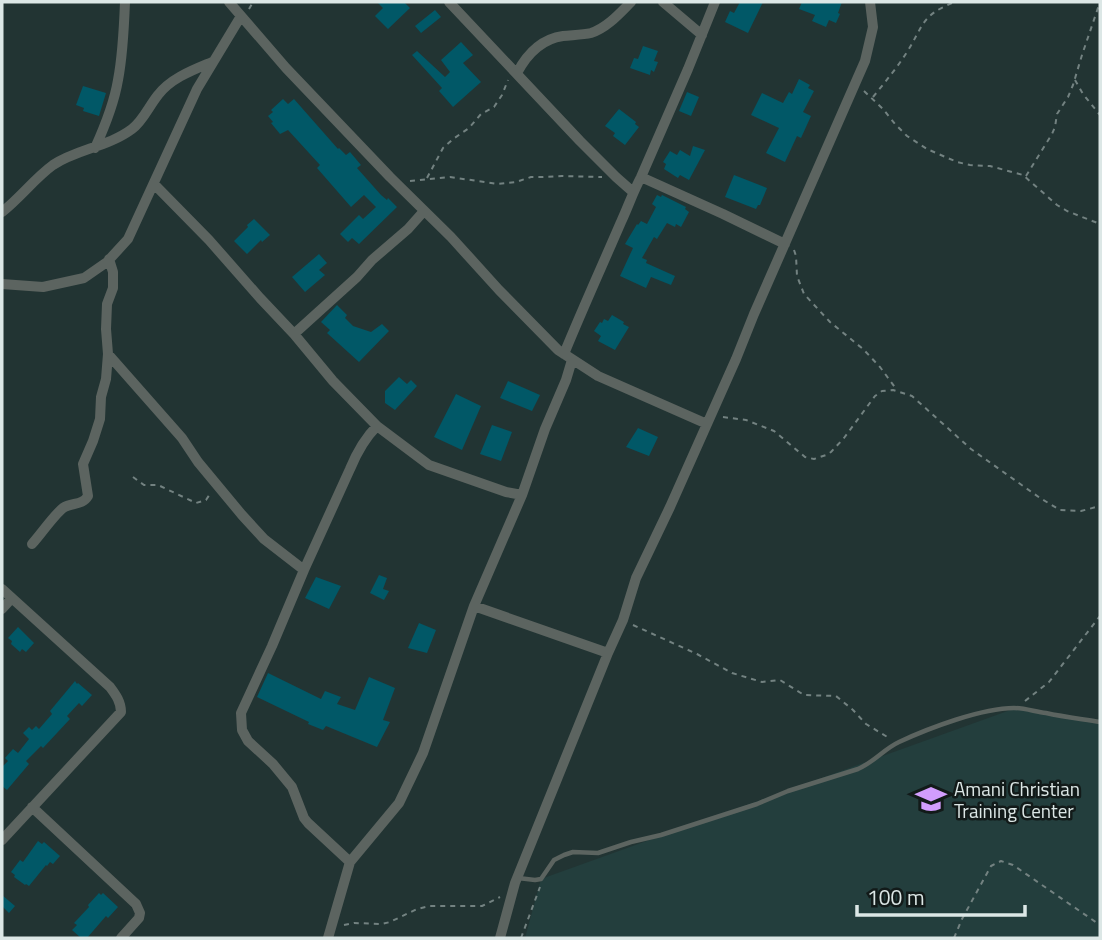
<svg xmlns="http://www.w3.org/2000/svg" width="1102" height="940" font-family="'Titillium Web',sans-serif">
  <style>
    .built { fill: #233e3d }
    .building { fill: #015867 }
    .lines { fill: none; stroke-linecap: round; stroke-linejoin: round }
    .path { stroke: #738281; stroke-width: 2; stroke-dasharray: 5 5; stroke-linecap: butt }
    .service { stroke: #5c6460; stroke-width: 4.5 }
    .minor { stroke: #5c6460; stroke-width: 10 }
    .labels { text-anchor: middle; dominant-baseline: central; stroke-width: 5; stroke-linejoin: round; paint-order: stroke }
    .poi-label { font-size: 19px; fill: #dce7e6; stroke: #121a19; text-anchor: start }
  </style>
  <rect width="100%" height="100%" fill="#223433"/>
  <path class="built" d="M1016,708L1100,720V938H525L541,879Z"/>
  <path class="building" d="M377,2H404L410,8L388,29L375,16L383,8Z
    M740,2H763L748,33L725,22L730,11L734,13Z
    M802,2H842L838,13L840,14L836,23L829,20L826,27L812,21L815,15L799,9Z
    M435,10L441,17L421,33L415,26Z
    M461,42L473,55L463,63L481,82L453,107L439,91L442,88L412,55L417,51L445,77L450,72L441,60Z
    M643,46L658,51L654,61L658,62L654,72L651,70L650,75L630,68L634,58L638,59Z
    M799,79L810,85L808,88L814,91L803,112L811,116L801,138L797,136L785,162L766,153L779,128L751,115L762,93L783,103L789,92L792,94Z
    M83,86L106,93L99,116L83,111L84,108L76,105Z
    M687,92L699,97L691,116L679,111Z
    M283,99L288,104L294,99L338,149L339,148L346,155L350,152L361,165L357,168L381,195L387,200L388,198L397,207L359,244L352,238L348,242L340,234L359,215L363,219L376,207L364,195L351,207L317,168L320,165L288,130L280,134L271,123L273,122L268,116L273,112L271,110Z
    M619,109L636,122L635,124L639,127L625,145L613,136L615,133L605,126Z
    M693,146L705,150L689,180L680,175L678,178L664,169L666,164L663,162L670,151L677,155L680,150L690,156Z
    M734,175L767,188L760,205H758L756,209L725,197Z
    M657,195L661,197L662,195L686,207L685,209L689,212L681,227L676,224L675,227L667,223L657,239L654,237L642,258L647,260L646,263L675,276L671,285L651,277L646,288L620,276L633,248L625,244L637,224L638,225L641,221L647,224L656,207L652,204Z
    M254,219L270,235L262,242L261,240L247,254L234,241L248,227L247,225Z
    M319,254L327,263L319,270L325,275L305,292L292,277Z
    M337,305L347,315L345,318L353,326L371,332L382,324L389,331L359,362L327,333L330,330L321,322Z
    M612,315L624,322L623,324L629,327L615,350L598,341L601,336L594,331L600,322L602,323L604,319L608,321Z
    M399,377L407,384L411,380L417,386L395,410L385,403V391Z
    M508,381L540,395L532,411L500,398Z
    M456,394L481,406L462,450L434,437Z
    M492,425L512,432L501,461L480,454Z
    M638,428L658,437L649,456L626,447Z
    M379,575L387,578L383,589L389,591L384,600L370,593Z
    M316,577L341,586L329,609L305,598Z
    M419,623L436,630L427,653L408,648Z
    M18,627L34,643L26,652L22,649L20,652L11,644L12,641L8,638Z
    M268,673L321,699L325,691L341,697L337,704L355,710L369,677L395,688L383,720L390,722L377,747L326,726L323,730L308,724L309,722L257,697Z
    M75,681L77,684L78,683L92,695L82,706L79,703L67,716L70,719L43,748L41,746L26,761L29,764L7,790L2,786V767L8,761L5,758L13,749L18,753L29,739L23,733L29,727L32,730L36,726L39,729L52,714L50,711Z
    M38,841L42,844L44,842L60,856L53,864L50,862L47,866L46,865L29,886L26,884L25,885L14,877L15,875L11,872L20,860L23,862Z
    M99,893L101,895L103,893L118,907L108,918L106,916L87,938H81L72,930L77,925L74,923L89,907L88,905Z
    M2,895L15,906L9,913L2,906Z"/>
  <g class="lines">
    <path class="path" d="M249,9L253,2
      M1075,80L1083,94L1100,115
      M864,91L883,109L895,124L907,136L927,149L957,162L970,165L990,166L1023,175L1057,205L1067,211L1100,224
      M873,97C885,82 897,68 907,52C924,25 921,15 955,2
      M1026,176L1052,134L1055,127L1057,114L1068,97L1073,85L1082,55L1100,2
      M427,178L443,148L453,139L469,128L481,114L494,107L502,95L508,80
      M410,181L450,177L498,184L516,182L531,177H542L562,176L602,177
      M794,250L796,256L797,276L804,294L830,322L863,349L880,367L897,390
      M723,417L746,420L774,431L805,457L814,459L826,455L831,452L844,438L875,396L882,391L893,390L912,396L971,449L1040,498L1060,510L1081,511L1100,506
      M133,477L144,485H158L196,503L206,500L210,494
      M633,625L697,654L732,673L762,682L780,680L804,695L836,696L853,710L866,724L889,738
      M1025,701L1049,682L1100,616
      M344,925L354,923L382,924L390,922L417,909L430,906H482L500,897
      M521,938L540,887
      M954,938L962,919L991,866L1001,861L1013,865L1100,925"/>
    <path class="service" d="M518,878L535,880L541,879L554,860L564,855L573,852L598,853L631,842L661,835L757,804L788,791L858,769C874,762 884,749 899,742C929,728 982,708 1014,708C1025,708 1036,712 1046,713C1064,717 1082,719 1100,722"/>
    <path class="minor" d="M229,2L286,68L390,177L451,237L499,290L558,350L598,376L707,424
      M449,2L580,141L616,177L633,192
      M663,2L702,35
      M517,73C527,54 541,39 563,36C572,35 583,35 591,33C607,28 620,13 631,2
      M95,148C105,126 114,104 118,80C123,54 124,28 125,2
      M641,177L723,214L785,244
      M154,184L209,240L260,298L294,334L333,381L377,426
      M2,212C20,198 35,178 53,165C77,149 108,147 132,129C143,121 149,106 158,95C171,78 193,70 212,62
      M2,284L43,287L84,278L107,262L128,239L197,89L241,16
      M294,334L357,277L372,260L408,229L424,211
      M108,354L182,438L198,462L242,515L264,539L304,570
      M564,354C582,310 602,266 621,222C628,207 633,192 641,177L688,69L715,2
      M32,544C41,534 54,515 63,508C72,502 82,506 88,496L83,464L93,441L100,419L101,397L106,379L108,354L106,329L107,304L113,288V272L109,259
      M2,589L110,687C116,695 121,702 121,712L2,840
      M474,606L608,653
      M2,609L12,598
      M32,807L136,904L140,913L139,918L121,938
      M350,862L308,823L304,818L292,787L273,764L248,741L242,730L241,713L272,646L304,570L350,469C357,452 364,439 377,426L429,465L506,492L522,495
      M328,938L350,862L399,803L423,753L474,606L522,495L545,429L566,380L572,360
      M500,938L515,883L608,653L623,620L636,578L670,507L736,359L754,314L865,61L873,27L870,2"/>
  </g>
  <defs>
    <g id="university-bare" transform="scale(2.415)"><path d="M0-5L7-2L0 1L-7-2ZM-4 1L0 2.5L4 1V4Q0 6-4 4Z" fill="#d29dfd" stroke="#121a19" stroke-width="2.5" paint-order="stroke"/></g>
  </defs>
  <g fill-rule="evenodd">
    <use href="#university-bare" x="931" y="799"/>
  </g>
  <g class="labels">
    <g class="poi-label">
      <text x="954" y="788">Amani Christian<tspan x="954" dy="22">Training Center</tspan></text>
    </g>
  </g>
  <rect width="1102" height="940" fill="none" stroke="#dce7e6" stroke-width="7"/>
  <path d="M857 905v10h168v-10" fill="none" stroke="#dce7e6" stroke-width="3.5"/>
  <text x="867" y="905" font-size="21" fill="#dce7e6" stroke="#121a19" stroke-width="5" paint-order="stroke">100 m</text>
</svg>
